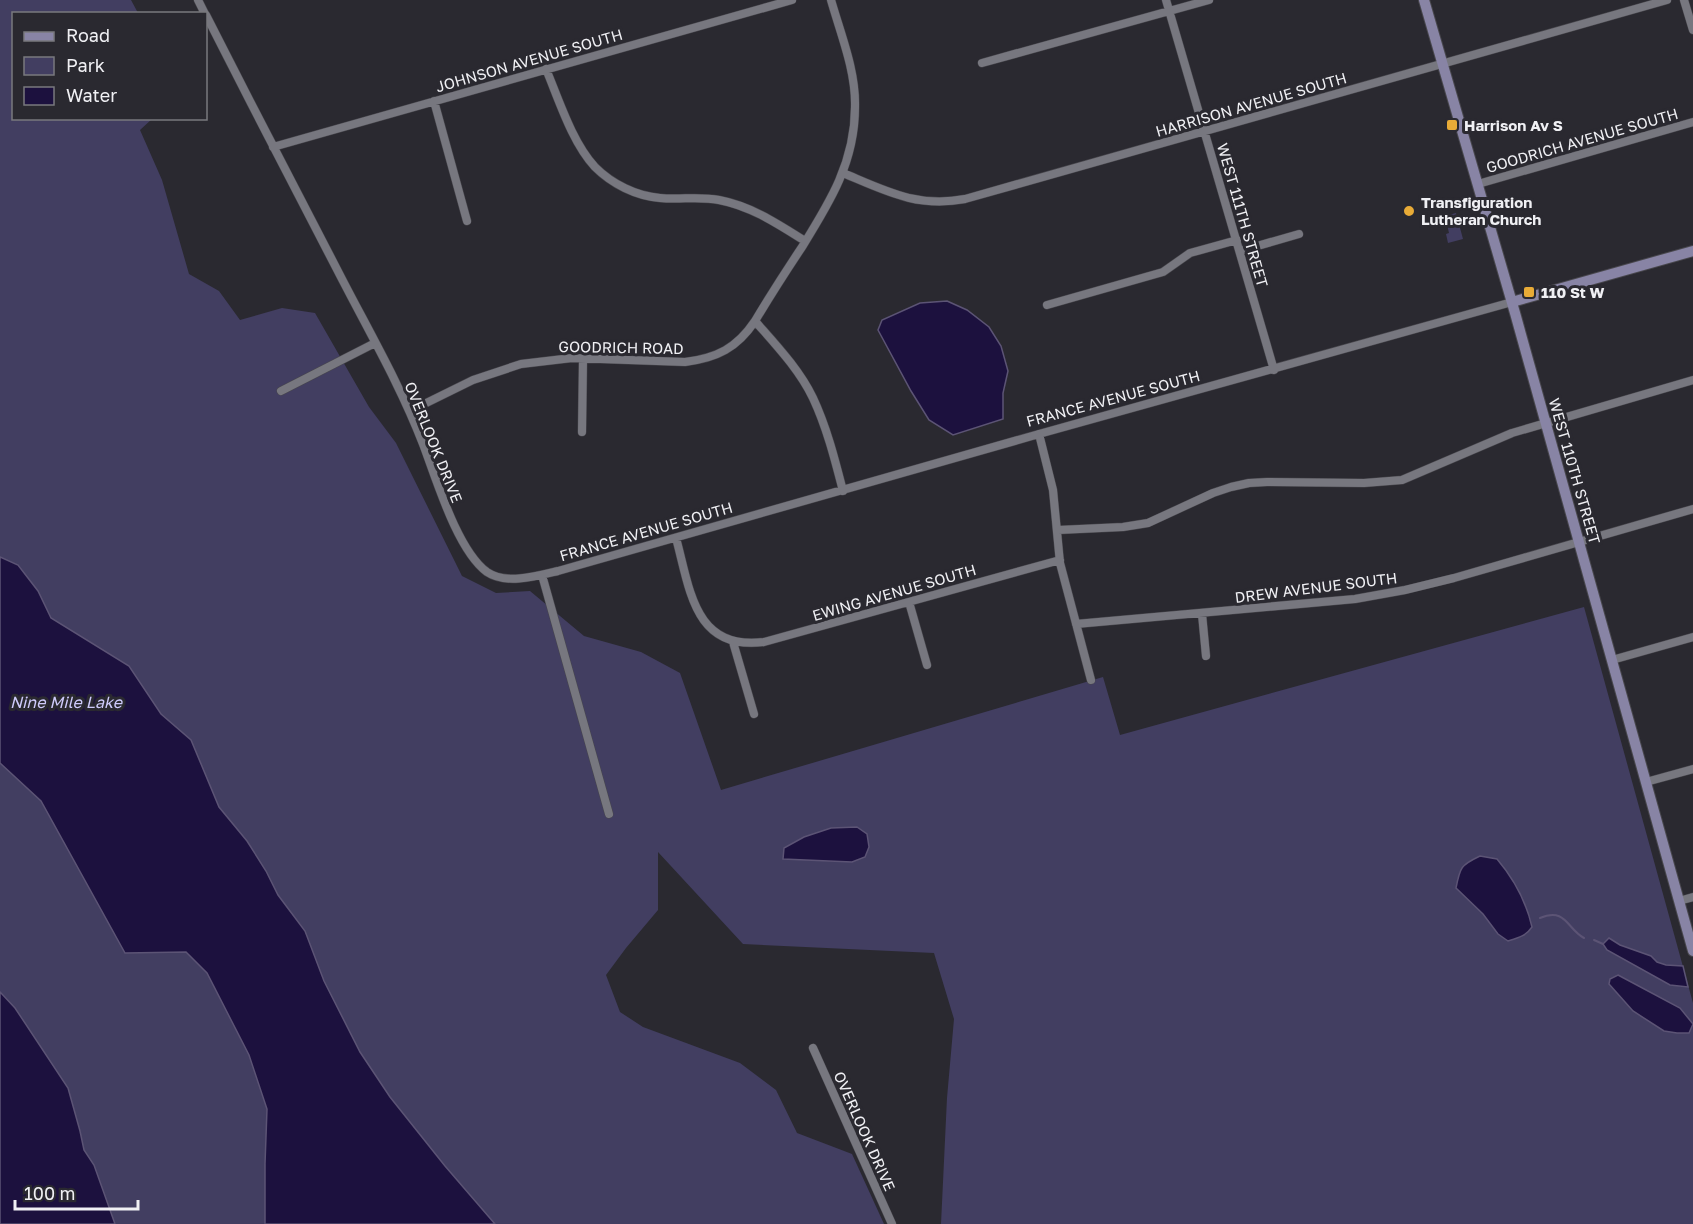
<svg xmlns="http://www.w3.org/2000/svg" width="1693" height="1224" font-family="'Golos Text',sans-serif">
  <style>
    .green { fill: #423e61 }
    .water { fill: #1c113e; stroke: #5c5475; stroke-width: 1.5 }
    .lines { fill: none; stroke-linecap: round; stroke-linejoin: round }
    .stream { stroke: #5c5475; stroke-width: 2 }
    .street-casing { stroke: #48474d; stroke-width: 9 }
    .secondary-casing { stroke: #48474d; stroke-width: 12 }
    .street { stroke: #77777f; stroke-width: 8 }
    .secondary { stroke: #8884a5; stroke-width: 10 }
    .poi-dot { fill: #e8ab37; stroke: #2a2930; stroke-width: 2 }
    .labels { text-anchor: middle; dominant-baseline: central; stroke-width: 6; stroke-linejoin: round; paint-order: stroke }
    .street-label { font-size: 15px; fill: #f0f0f4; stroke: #2a2930 }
    .poi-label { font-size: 15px; font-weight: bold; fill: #f0f0f4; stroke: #2a2930; text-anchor: start }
    .water-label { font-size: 16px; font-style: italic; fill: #cecafa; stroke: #2a2930 }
  </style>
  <rect width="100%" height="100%" fill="#2a2930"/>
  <path class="green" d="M0,0H131L138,13L14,14V118L152,119L140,130L162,180L189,274L219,291L240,320L282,308L315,313L369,407L396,443L462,576L496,593L530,591L584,636L641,652L680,673L721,790L1103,677L1120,735L1584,607L1693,1003V1224H941L947,1098L954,1019L934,953L743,944L658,852V910L626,948L606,975L620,1012L643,1027L740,1063L776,1090L797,1133L852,1154L884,1224H495L461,1184L369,1224H95L90,1159L84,1150L80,1131L68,1088L0,1021V744L305,931L278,895L266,871L247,841L215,802L191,740L161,714L129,666L51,618L38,591L18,566L0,557Z
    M1456,213L1463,239L1448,243L1446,234L1449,233L1445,216Z"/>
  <path class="water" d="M947,301L967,310L989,327L1001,346L1008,371L1003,393V419L953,435L929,420L911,391L878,330L882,320L920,303Z
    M0,557L18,565L38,591L51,618L129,666L161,714L191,740L219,807L247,841L266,871L278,895L305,931L324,981L360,1052L390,1097L445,1166L495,1224H265V1164L267,1109L249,1055L207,973L186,952L125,953L41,801L0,763Z
    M857,827L867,834L869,847L865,857L852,862L783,859L784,848L804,837L831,828Z
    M1480,856L1497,859C1514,879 1526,901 1532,927C1526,936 1518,938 1508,941L1498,934L1483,914L1456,888C1460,867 1461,865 1480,856Z
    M1609,938L1620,945L1651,956L1657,962L1666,965L1683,966L1688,987L1670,985L1607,950L1603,944Z
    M1618,975L1680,1008L1693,1024L1689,1033H1677L1664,1031L1633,1011L1609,984L1610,979Z
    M0,992L15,1008L68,1088L80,1131L84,1150L94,1165L115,1224H0Z"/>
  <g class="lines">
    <path class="stream" d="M1540,918C1566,907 1567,929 1584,938
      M1594,940L1603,944"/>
    <g class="street-casing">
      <path id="street" d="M198,0L205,14
        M831,0C841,35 856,71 855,107C855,162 830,202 802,247C786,271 770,296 755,321C776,345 799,369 813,398C827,428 835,460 843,491
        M1166,0L1274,370
        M1684,0L1693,30
        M206,15C251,104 297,192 343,281C371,335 401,387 423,444C436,478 457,550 487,572C506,585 537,576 558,571L1039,434L1512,302
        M982,63L1209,0
        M546,69C559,100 572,142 595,167C612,184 636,196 660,198C680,200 699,196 719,200C751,206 778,224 805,241
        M434,101L467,221
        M273,147L792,0
        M843,173C886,191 917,208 965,199L1667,0
        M1478,184L1693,122
        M1240,251L1299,234
        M1047,305L1163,272L1190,253L1237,240
        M281,391L375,343
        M410,411L473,380L521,364L572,358L685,362C717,358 737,348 755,321
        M582,432L583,359
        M1039,434L1053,490L1060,563L1091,680
        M1058,530L1123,527L1148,523L1213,493L1231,487L1249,483L1267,482L1364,483L1402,480L1512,433L1693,380
        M676,538C690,589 694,651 764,642L1060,560
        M542,575L609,814
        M909,602L927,665
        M1202,614L1206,656
        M1076,624L1355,599L1405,590L1454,578L1693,509
        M733,642L754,714
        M1612,660L1693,637
        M1646,782L1693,769
        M1679,901L1693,897
        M813,1048L892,1224"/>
    </g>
    <g class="secondary-casing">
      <path id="secondary" d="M1424,0L1515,313L1693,951
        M1512,302L1693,251"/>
    </g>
    <use href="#street" class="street"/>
    <use href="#secondary" class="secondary"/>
  </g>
  <g class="poi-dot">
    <rect x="1446" y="119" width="12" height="12" rx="3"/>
    <circle cx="1409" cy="211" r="6"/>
    <rect x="1523" y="286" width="12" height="12" rx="3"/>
  </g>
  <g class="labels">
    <g class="street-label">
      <text transform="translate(529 60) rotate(-16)">JOHNSON AVENUE SOUTH</text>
      <text transform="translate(1251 104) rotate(-16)">HARRISON AVENUE SOUTH</text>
      <text transform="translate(1582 140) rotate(-16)">GOODRICH AVENUE SOUTH</text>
      <text transform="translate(1243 215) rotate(74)">WEST 111TH STREET</text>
      <text transform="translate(621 347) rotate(1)">GOODRICH ROAD</text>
      <text transform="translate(1113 398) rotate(-15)">FRANCE AVENUE SOUTH</text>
      <text transform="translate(434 442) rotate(68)">OVERLOOK DRIVE</text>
      <text transform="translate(1575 471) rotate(74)">WEST 110TH STREET</text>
      <text transform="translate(646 531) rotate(-16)">FRANCE AVENUE SOUTH</text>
      <text transform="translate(1316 587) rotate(-7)">DREW AVENUE SOUTH</text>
      <text transform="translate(894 592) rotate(-16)">EWING AVENUE SOUTH</text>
      <text transform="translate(865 1131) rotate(66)">OVERLOOK DRIVE</text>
    </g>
    <g class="poi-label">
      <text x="1464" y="125">Harrison Av S</text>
      <text x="1421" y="202">Transfiguration<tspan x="1421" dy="17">Lutheran Church</tspan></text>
      <text x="1541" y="292">110 St W</text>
    </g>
    <g class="water-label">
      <text x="66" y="702">Nine Mile Lake</text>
    </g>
  </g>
  <rect x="12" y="12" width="195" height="108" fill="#2a2930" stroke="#79797e" stroke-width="1.5"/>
  <rect x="24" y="32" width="30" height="9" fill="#8884a5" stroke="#79797e" stroke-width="1.5"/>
  <text x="66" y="42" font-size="18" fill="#f0f0f4">Road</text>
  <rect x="24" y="57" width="30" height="18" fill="#423e61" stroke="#79797e" stroke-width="1.5"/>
  <text x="66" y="72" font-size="18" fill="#f0f0f4">Park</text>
  <rect x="24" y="87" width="30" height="18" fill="#1c113e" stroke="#79797e" stroke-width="1.5"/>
  <text x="66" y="102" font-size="18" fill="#f0f0f4">Water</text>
  <path d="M15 1200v9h123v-9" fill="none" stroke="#f0f0f4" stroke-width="3"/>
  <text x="24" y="1200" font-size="18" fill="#f0f0f4" stroke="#2a2930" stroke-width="4.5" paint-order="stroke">100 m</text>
</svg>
